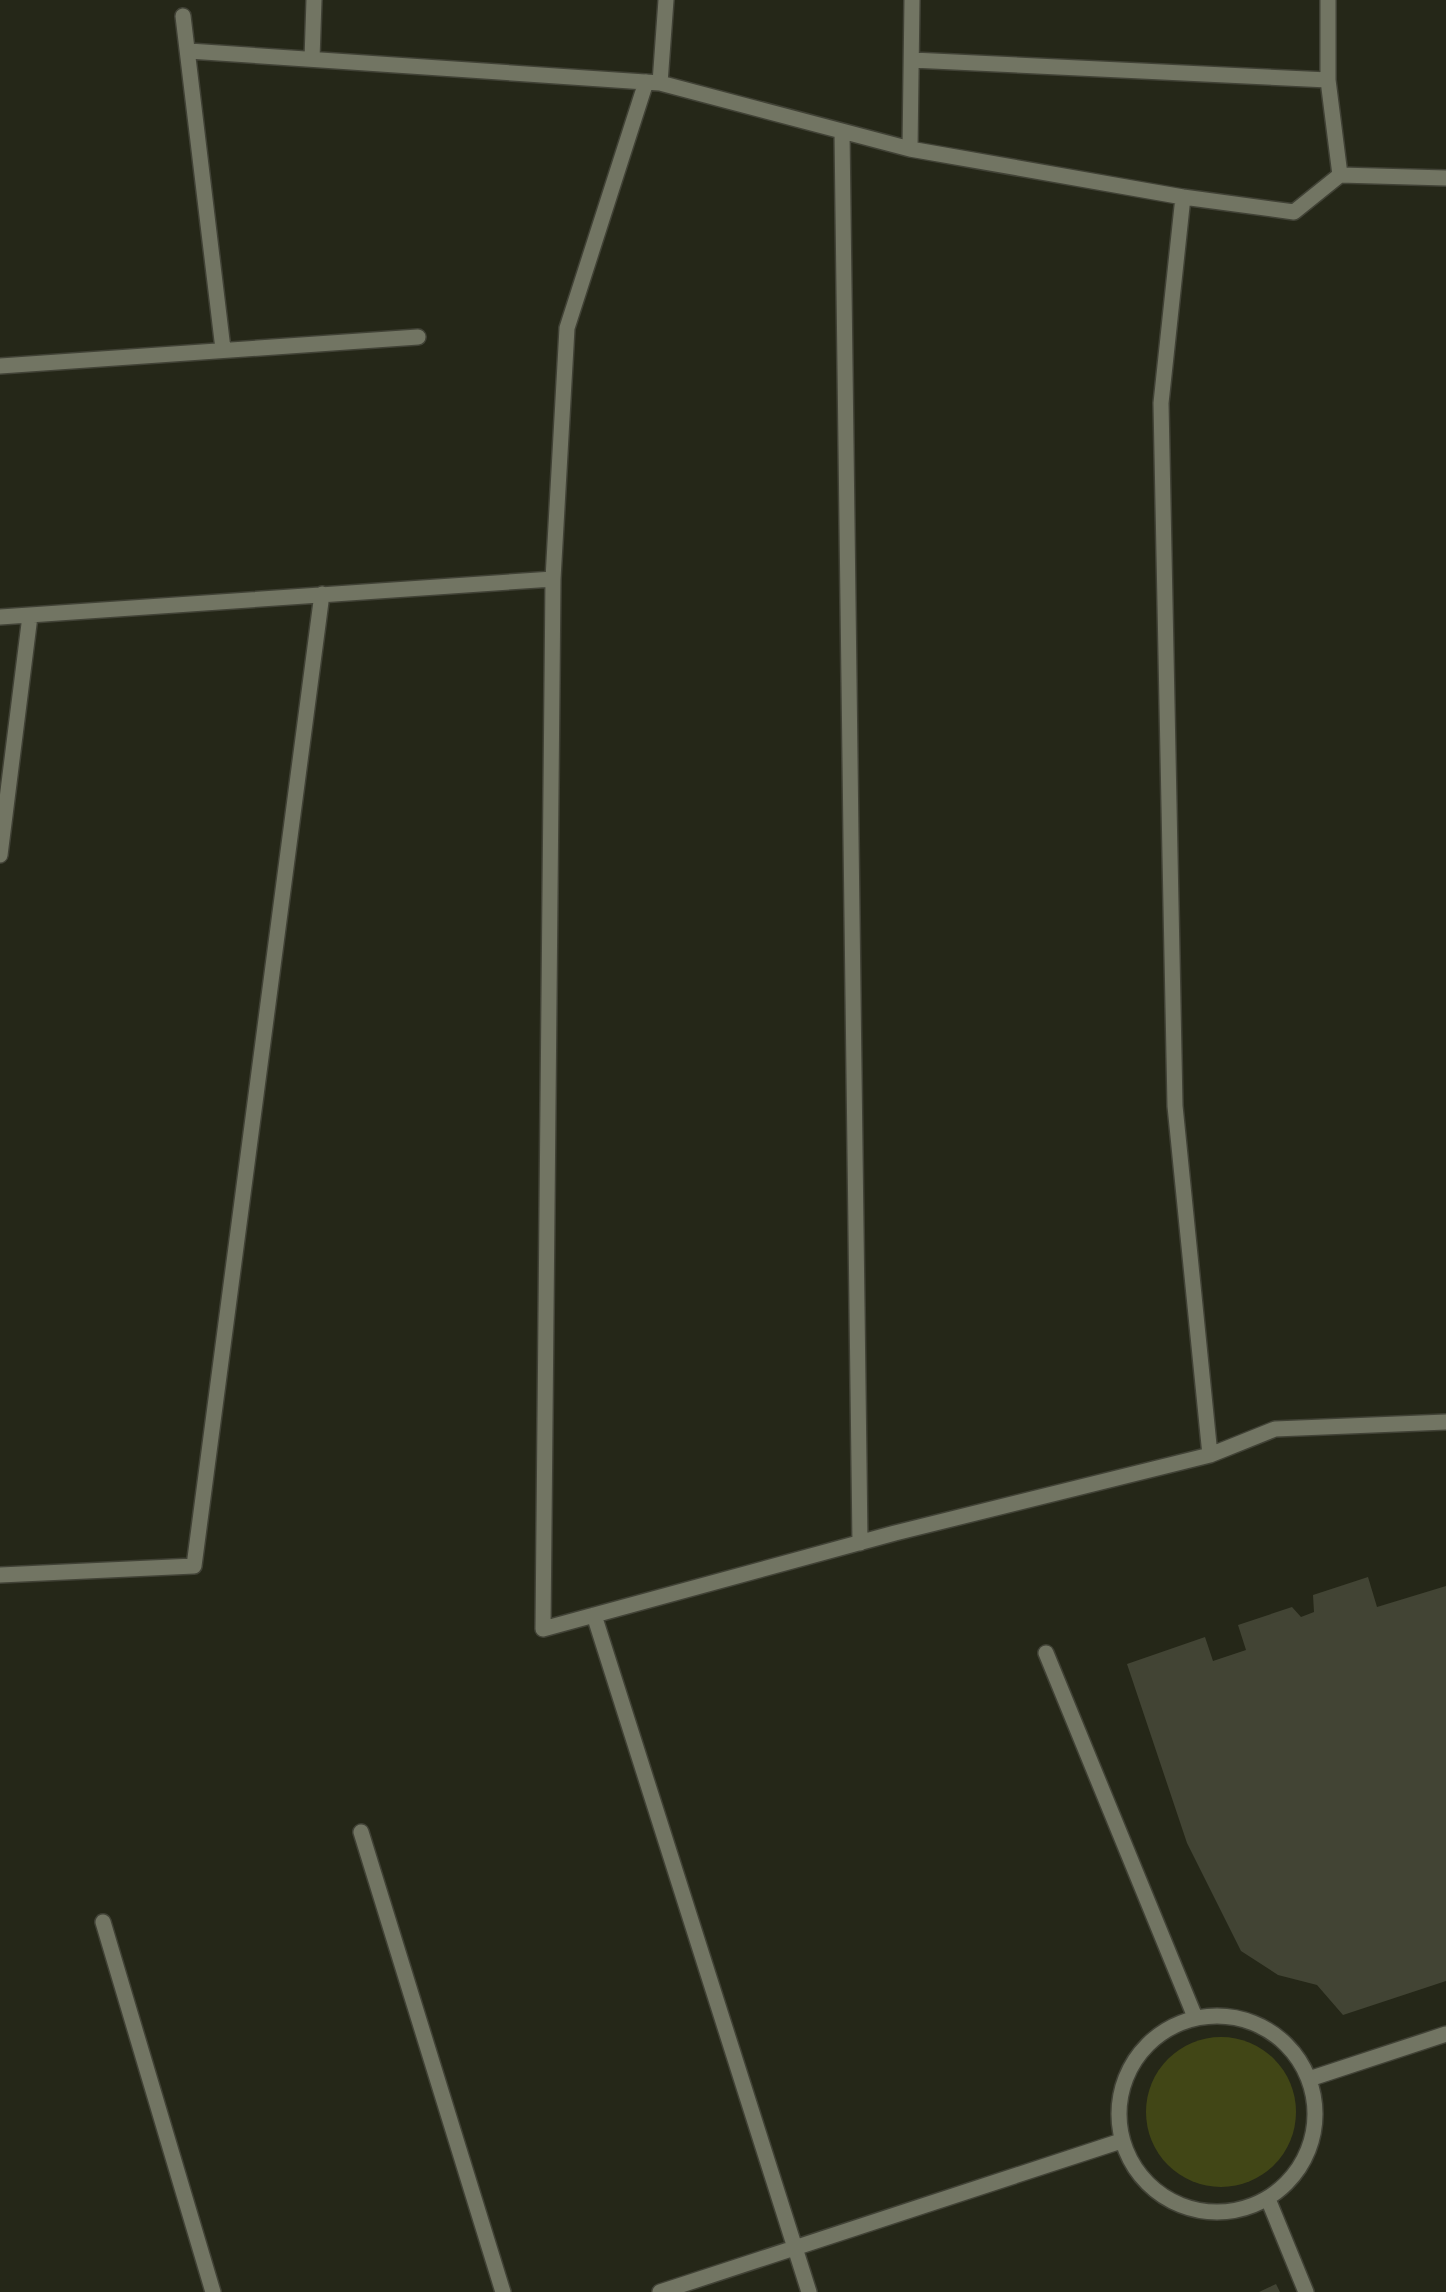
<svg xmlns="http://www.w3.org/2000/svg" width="1446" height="2292" font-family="'Asap Condensed',sans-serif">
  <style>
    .green { fill: #414616 }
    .building { fill: #424434 }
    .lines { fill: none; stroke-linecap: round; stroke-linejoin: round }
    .minor-casing { stroke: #414236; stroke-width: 18 }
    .minor { stroke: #727563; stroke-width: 15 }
  </style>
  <rect width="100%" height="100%" fill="#252718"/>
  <path class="green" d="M1146 2112a75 75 0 1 1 150 0a75 75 0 1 1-150 0Z"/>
  <path class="building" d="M1368,1577L1377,1607L1446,1586V1981L1343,2015L1317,1985L1278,1975L1241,1951L1187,1843L1127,1664L1205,1637L1213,1661L1246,1650L1238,1625L1292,1607L1301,1617L1314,1612L1313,1595Z
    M1276,2284L1280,2292H1259Z"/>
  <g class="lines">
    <g class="minor-casing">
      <path id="minor" d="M1328,0V80L1340,175
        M183,16L223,349
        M189,51L660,83L910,149L912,0
        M312,59L314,0
        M912,60L1328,80
        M646,82L567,328L553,579L543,1629L895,1533L1210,1455L1275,1429L1446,1422
        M660,83L666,0
        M842,132L860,1543
        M910,149L1183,197L1294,212L1340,175L1446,178
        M1183,197L1161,403L1175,1106L1210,1455
        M0,366L418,337
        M0,617L553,579
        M0,855L30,616
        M0,1575L194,1566L322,594
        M594,1615L809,2292
        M1046,1653L1195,2017
        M361,1832L503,2292
        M103,1922L213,2292
        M1119 2114a98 98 0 1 1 196 0a98 98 0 1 1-196 0Z
        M1309,2079L1446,2034
        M1268,2199L1306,2292
        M660,2292L1121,2141"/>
    </g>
    <use href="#minor" class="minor"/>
  </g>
</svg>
